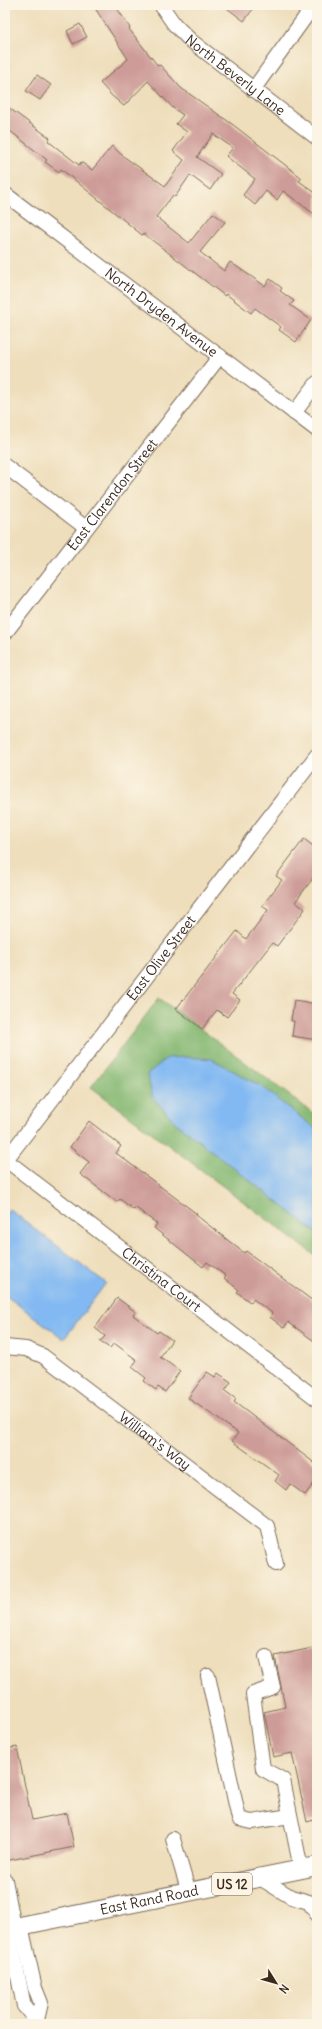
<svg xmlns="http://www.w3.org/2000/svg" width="322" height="2029" font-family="Delius,sans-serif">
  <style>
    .forest { fill: #84b872; stroke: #607148 }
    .water { fill: #82b9f2; stroke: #5e7288 }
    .building { fill: #cd9b98 }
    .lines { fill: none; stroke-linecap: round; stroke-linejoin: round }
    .minor-casing { stroke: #7a6955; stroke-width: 16 }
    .major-casing { stroke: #7a6955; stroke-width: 20 }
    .minor { stroke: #fff; stroke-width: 14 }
    .major { stroke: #fff; stroke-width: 18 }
    .labels { text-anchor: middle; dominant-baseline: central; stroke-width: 3; stroke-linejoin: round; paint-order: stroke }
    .shield { fill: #fcf5e5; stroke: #75675a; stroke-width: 1 }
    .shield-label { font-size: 13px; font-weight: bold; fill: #3b2a1e }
    .street-label { font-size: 14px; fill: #3b2a1e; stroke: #fcf5e5 }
  </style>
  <rect width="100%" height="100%" fill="#fcf5e5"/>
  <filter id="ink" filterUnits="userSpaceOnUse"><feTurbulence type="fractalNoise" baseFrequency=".025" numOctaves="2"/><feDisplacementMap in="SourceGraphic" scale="8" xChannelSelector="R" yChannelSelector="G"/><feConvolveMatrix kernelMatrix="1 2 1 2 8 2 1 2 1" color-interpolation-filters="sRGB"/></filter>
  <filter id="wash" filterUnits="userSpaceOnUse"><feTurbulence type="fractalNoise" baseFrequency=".012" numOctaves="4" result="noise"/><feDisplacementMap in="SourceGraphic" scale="16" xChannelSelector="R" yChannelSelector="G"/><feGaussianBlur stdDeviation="0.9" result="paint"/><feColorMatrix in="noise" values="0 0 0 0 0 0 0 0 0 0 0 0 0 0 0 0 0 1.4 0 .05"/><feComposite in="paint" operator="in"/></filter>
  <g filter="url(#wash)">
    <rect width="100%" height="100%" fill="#eedebc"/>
    <path class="forest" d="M159,998L317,1116V1257L91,1087Z"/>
    <path class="water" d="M187,1057L212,1059L262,1087L317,1130V1233L176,1123L153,1098L147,1074L167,1058Z
      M9,1209L106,1283L64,1339L5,1295V1215Z"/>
    <g id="blocks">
      <path class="building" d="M93,5H115L130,28L129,29L158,66L160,65L181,88L232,124L302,178L299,181L317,194V216L283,191L277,200L266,191L255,205L243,195L255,179L226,156L233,148L213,134L197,157L221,174L210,190L190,175L175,197L173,195L156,217L189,243L213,213L225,222L200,252L224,271L230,262L265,286L270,279L282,288L280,291L294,301L290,305L311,320L296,342L279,330L281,327L255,308L251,313L226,294L225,296L144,234L142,235L61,169L59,172L45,162L47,160L5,127V105L50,138L48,141L79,165L81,162L92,170L112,146L123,156L165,186L184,160L173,151L187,132L176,124L183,115L173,108L148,81L124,106L112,96L100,83L128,59Z
        M223,5H256L244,21Z
        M80,24L87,37L73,44L67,31Z
        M37,75L51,85L40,100L26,91Z
        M304,839L317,849V873L295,902L305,909L277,946L272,943L232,994L240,1000L227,1017L217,1010L202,1029L176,1009L237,931L246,939L268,910L262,906L282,880L276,876Z
        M294,1000L317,1004V1040L292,1036L294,1021H291Z
        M89,1121L121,1146L116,1153L197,1214L196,1215L244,1253L246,1251L317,1304V1343L288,1322L284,1328L270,1317L272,1313L253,1299L251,1303L237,1292L239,1290L224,1278L226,1276L207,1262L203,1267L154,1228L157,1224L136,1208L134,1210L120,1199L117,1202L80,1174L89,1162L70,1147Z
        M117,1298L136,1312L133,1315L157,1333L159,1331L172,1340L160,1357L180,1371L165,1392L158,1387L156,1390L144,1381L146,1378L132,1367L137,1360L114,1343L110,1348L100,1342L105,1336L95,1328Z
        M207,1372L215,1377L218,1373L231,1382L225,1391L236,1399L234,1402L317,1465V1479L305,1495L290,1484L286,1490L275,1481L279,1475L232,1441L238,1433L188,1398Z
        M317,1647V1819L307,1822L292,1753L273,1757L264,1712L285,1707L275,1656Z
        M17,1747L32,1820L67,1813L74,1847L5,1861V1749Z"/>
    </g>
  </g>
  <g filter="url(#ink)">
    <use href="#blocks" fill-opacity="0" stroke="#7a6955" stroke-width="1"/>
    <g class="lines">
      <g class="minor-casing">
        <g id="minor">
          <path id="s1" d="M161,5L174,24L190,40L317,138"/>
          <path d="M253,90L314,5"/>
          <path id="s2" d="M5,194L317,430"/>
          <path d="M294,413L317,383"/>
          <path d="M5,466L86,528"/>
          <path id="s3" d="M5,633L220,356"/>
          <path id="s4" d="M6,1160L317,1399"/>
          <path id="s5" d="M5,1161L317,755"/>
          <path id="s6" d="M5,1347L26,1349L43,1356L267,1526L276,1564"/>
          <path d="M266,1657L273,1687L253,1694L263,1769L283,1780L301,1869"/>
          <path d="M208,1676L239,1819L252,1822L290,1816"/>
          <path d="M173,1839L189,1893"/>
          <path d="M260,1878L291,1897L309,1902L317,1914"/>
          <path d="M5,1880L14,1927"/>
          <path d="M21,1926L35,1988L41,2003L37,2020"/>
          <path d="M8,1928L24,2006L39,2024"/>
        </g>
      </g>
      <g class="major-casing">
        <g id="major">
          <path id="s7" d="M5,1929L317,1866"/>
        </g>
      </g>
      <use href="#minor" class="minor"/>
      <use href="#major" class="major"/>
    </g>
  </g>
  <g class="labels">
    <rect class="shield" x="212" y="1873" width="40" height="22" rx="3"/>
    <g class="shield-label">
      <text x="232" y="1884">US 12</text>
    </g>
    <g class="street-label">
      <text stroke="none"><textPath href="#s1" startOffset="103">North Beverly Lane</textPath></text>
      <text stroke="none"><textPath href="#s2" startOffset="196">North Dryden Avenue</textPath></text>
      <text stroke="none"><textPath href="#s3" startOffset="175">East Clarendon Street</textPath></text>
      <text stroke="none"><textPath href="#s5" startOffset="256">East Olive Street</textPath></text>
      <text stroke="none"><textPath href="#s4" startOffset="196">Christina Court</textPath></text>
      <text stroke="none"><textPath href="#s6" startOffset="180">William's Way</textPath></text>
      <text stroke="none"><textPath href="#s7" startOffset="147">East Rand Road</textPath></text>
    </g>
  </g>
  <rect width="322" height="2029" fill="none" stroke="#fcf5e5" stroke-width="20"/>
  <g transform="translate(276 1983) rotate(127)" stroke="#fcf5e5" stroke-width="3" paint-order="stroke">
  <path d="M0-3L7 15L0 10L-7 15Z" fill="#3b2a1e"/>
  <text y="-6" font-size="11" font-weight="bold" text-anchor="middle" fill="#3b2a1e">N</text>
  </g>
</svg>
